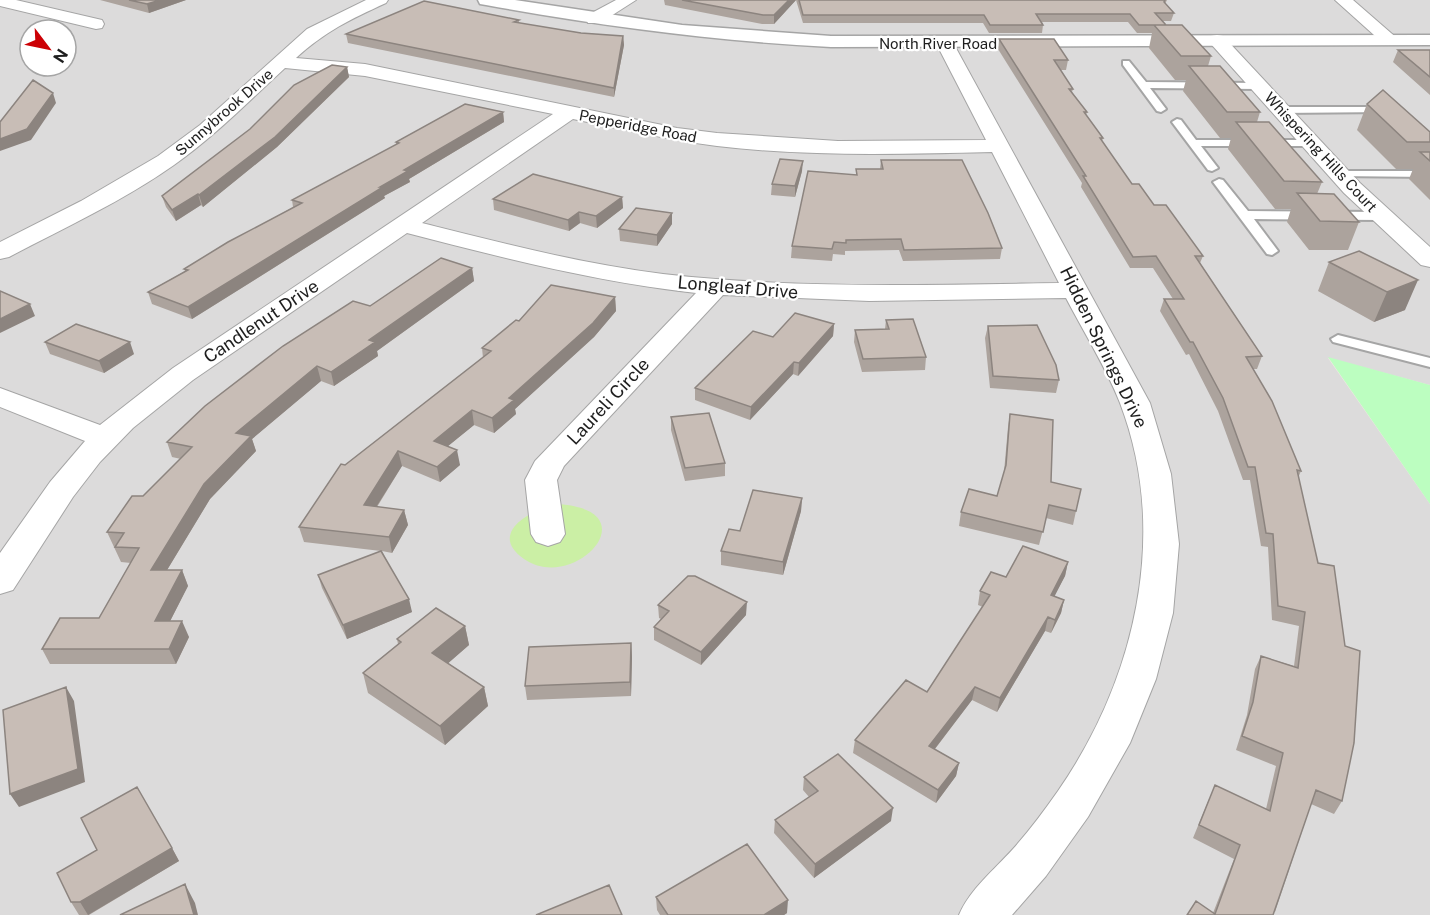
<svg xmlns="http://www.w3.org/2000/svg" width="1430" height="915" font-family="'Public Sans',sans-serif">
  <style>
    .residential { fill: #dcdbdb; fill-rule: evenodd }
    .grass { fill: #cbefa5 }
    .park { fill: #bcfec0 }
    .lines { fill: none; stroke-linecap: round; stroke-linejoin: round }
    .service-casing { stroke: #a5a5a5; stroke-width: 4 }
    .minor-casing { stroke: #a5a5a5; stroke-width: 2 }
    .tertiary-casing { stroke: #a5a5a5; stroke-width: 3 }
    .service { fill: #fff; fill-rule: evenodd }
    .minor { fill: #fff; fill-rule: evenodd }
    .tertiary { fill: #fff; fill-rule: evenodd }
    .wall { fill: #aca39d }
    .shaded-wall { fill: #8c847f }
    .building { fill: #c8bdb6; stroke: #8c847f; stroke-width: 1.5 }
    .labels { text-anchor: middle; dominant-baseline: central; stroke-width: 4.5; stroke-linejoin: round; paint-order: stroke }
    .far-street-label { font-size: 15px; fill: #1e1e1e; stroke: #fff }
    .street-label { font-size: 18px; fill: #1e1e1e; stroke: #fff }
  </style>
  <rect width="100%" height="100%" fill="#f0ebe3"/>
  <path class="residential" d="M0,0H1430V35L1355,34L1070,37L1081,47L1430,45V385L1328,358L1430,504V915H0ZM30,30H66V66H30Z"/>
  <path class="grass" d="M556,504C653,509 574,594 524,559C487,533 531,510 556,504Z"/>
  <path class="park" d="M1328,357L1430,385V504Z"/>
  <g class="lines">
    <g class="service-casing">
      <path id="service" d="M1123,61H1129L1146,82L1258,83L1263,86L1258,89L1150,88L1166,109L1161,112L1157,111L1123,65Z
        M1385,107L1390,110L1389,112L1280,113L1275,110L1280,107Z
        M1177,119L1181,120L1196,140H1311L1316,143L1311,146H1201L1218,168L1212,171L1208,170L1172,122Z
        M1339,171H1430V177L1335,176V172Z
        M1219,179L1223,180L1248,211L1381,212L1387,216L1381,220L1254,219L1278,251L1272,255L1267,254L1213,182Z
        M1338,335L1430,358V367L1333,342L1331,339Z"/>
    </g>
    <g class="minor-casing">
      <path id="minor" d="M0,0H16L102,20L104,24L102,28L96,29L0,6Z
        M366,0H388L386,3C349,20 326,31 296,58L365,64L677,128L717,133L838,141L986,140L936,43L939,39H951L1150,403L1171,474L1179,544L1173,613L1156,679L1130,743L1088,817L1046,876L1012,915H959C970,889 994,870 1013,849C1029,831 1044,811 1058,791C1135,680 1170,534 1120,403C1107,369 1083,331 1066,298L869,301L723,295L564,466L557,480L565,534L560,542L548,546L536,542L531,534L525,480L535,461L696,293C598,282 503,258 407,233L193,380L133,428L100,462L73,497L13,590L0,594V553L50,482L85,441L0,407V388L100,425L173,368L553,114L365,76L285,68C249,101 214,137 174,165C123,201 64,228 9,257L0,259V242L81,201L158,156L200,125L307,29ZM573,119C621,129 669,140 717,146C809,157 901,154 992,152L1059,283C927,285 794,289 663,274C582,264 502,243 422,223Z
        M616,0H636L600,23H588L586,19L588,15Z
        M1335,0H1353L1399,40L1396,44H1384Z
        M1217,35L1223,36L1360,183L1430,247V267L1421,265L1344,193L1211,44L1208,40L1211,36Z"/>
    </g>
    <g class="tertiary-casing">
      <path id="tertiary" d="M478,0H515L682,25L831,36L1430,35V45L831,47C715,41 601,26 486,5L480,4Z"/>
    </g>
    <use href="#service" class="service"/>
    <use href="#minor" class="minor"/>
    <use href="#tertiary" class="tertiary"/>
  </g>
  <path class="wall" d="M100,0H186L149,13Z
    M664,0H796L774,24H762L665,5Z
    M796,0H1167L1165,4L1174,13L1171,21H1163L1166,25L1211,56L1208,66L1260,112L1257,122L1322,182L1317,194L1359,222L1348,250H1309L1287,222L1291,209H1275L1228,149L1231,138H1220L1183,91L1186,80H1175L1149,48L1152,33H1137L1128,22H1042L1043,25L1042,33H989L983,23H803Z
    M519,20V23L581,33L623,36L624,45L614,97L348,43L346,34Z
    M999,39L1068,60L1066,70H1060L1073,89L1072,92L1087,112L1086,115L1103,138L1102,141L1132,184L1154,205L1203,256L1200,263L1262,356L1257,369H1253L1301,471L1298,478L1342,801L1334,814L1311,804L1275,912L1187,915L1213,913L1234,859L1193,838L1209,799L1266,809L1276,766L1236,750L1247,715L1255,669L1261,656L1294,666L1299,626L1272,620L1268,547L1261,546L1250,480H1243L1218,411L1189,354L1186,355L1160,311L1164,299H1173L1153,268H1130L1081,187L1082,183L998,49Z
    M1398,50H1430V95L1393,62Z
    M347,67L349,77L277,147L203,207L201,205L176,221L166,207L162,196Z
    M1367,104L1430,132V200L1409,179L1413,169H1396L1357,130Z
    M503,112L504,122L409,179L410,182L384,196L385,198L192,319L152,304L148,292L185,271L184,269L293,207L292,200L396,145V142Z
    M881,160L1002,248L1000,259L903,261L899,250L845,251V255L833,254L832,261L791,258L792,246L856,175V169H880Z
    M802,171L795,197L771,195L772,184Z
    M622,197L623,208L597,228L580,223L569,231L494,210L493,199Z
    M672,224L657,246L620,241L619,229Z
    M1359,251L1405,310L1374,322L1318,291L1329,262Z
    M472,268L474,281L377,351L378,356L334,386L321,381L252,439L256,451L210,499L167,570H182L188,586L170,621L189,637L176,664H50L42,649L99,618L131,563L121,562L107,532L181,459L172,457L167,442L370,306Z
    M615,297L616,311L594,337L515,409L516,414L494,433L474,425L448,446L460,465L440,482L402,466L377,507L404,510L408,525L392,553L382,551L412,612L347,639L322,588L318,575L381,551L304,542L299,527L345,465L483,358L482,348Z
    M886,320L926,357L925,370L862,372L854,342L855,330L885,329Z
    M834,324L833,336L798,376L793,374L750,420L695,400V388L773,337Z
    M988,326L1059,380L1056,393L990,388L985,338Z
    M45,342L134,354L104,373L50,354Z
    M1010,414L1051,482L1076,511L1073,525L1046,518L1039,545L959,526L961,512L997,496L1004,472L1008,427Z
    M671,417L725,463V476L685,481L671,430Z
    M802,498L801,511L783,575L721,565V551L740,531Z
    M1068,562L1065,576L1054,596L1064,600L1061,613L1051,633L1045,631L997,712L972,700L935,749L959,763L956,776L936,803L853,753L855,740L927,692L983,607L978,605L980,591L1006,577Z
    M658,605L746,615L701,665L654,640V627L661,619L659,618Z
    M465,626L469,645L448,663L484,687L488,706L445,745L368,693L363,673L398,644L397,639Z
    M631,643L632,657L631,696L527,700L525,686Z
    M804,777L891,821L814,878L774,833L775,820L809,797L803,790Z
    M172,848L179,861L89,915H79L71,902L97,850Z
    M656,897L787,913L784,915H660L657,910Z"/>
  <path class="shaded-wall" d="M160,0H186L149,13L147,4Z
    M789,0H796L774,24V15Z
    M623,36L624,45L614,97V88Z
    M347,67L349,77L277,147L203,207L199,195Z
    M53,93L56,103L31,140L0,151V139Z
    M503,112L504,122L409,179L410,182L384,196L385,198L192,319L188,307L380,187L404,170Z
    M803,161L802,171L795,197V186Z
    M198,194L201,205L176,221L172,210Z
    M622,197L623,208L597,228L596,216Z
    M579,212L580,223L569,231L568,220Z
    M672,213V224L657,246V235Z
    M472,268L474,281L377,351L378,356L334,386L331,372L369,340Z
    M1418,280L1405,310L1374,322L1387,292Z
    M615,297L616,311L594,337L515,409L516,414L494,433L492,418L509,398Z
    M30,304L35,316L0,333V319Z
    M834,324L833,336L798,376L799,363Z
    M130,342L134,354L104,373L99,361Z
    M794,362L793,374L750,420L751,407Z
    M317,366L321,381L252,439L256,451L210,499L158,585L151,570L236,433Z
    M472,410L474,425L437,455L434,441Z
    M457,450L460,465L440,482L437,467Z
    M398,451L402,466L368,520L364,505Z
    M802,498L801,511L783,575V562Z
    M404,510L408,525L392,553L389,537Z
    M1068,562L1065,576L1048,609L1051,595Z
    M182,570L188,586L162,637L155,621Z
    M409,599L412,612L347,639L343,625Z
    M1064,600L1061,613L1051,633L1055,620Z
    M747,602L746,615L701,665V652Z
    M1048,617L1045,631L997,712L1000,698Z
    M182,621L189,637L176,664L169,649Z
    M465,626L469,645L437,673L432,653Z
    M631,643L632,657L631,696L630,682Z
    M66,687L74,701L85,782L19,807L10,794Z
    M484,687L488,706L445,745L440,726Z
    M975,687L972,700L927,759L929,746Z
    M959,763L956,776L936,803L938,790Z
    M893,808L891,821L814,878L815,864Z
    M172,848L179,861L88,915L80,902Z
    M185,884L195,903L198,915H194Z
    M788,900L787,913L784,915H764Z"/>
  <path class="building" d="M129,0H160L147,4Z
    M682,0H789L774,15H763Z
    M799,0H1165L1164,2L1174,13H1155L1166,25H1139L1130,14H1036L1043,25H990L984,15H803Z
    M424,1L519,20L514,22L581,33L623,36L614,88L346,34Z
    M1154,25H1182L1211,56H1181Z
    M999,39H1054L1068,60H1054L1073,89H1069L1087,112H1084L1103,138H1100L1132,184H1139L1154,205H1166L1203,256H1195L1262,356L1246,357L1272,401L1301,471L1297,470L1318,563L1334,566L1345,646L1360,651L1354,743L1342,801L1316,790L1273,915H1187L1196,901L1215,914L1240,845L1199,825L1215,785L1270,811L1283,753L1242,736L1253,702L1261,656L1298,668L1305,612L1278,606L1273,534L1266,533L1255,467H1248L1223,398L1193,342H1190L1164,299H1184L1156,256L1133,257L1083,176H1086Z
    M1398,50H1430V77Z
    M332,65L347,67L275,137L199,195L198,194L172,210L162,196L250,129L294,85Z
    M1189,66H1220L1260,112H1227Z
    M33,80L53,93L27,129L0,139V122Z
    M1383,90L1430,132V142H1407L1367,104Z
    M465,104L503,112L404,170L408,171L380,187H383L188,307L148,292L188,270L184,269L228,242L302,203L292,200L399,143L396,142Z
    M1236,122H1269L1322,182L1284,181Z
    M1420,152H1430V161Z
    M780,159L803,161L795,186L772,184Z
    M881,160H962L988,213L1002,248L904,250L901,239L846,240V243L834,242L832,249L792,246L808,171L857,175L856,169H883Z
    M533,174L622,197L596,216L579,212L568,220L493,199Z
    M1297,193L1334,194L1359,222L1320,221Z
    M636,208L672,213L657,235L619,229Z
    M1359,251L1418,280L1387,292L1329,262Z
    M441,258L472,268L369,340L375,342L331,372L317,366L236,433L251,436L204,484L151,570H182L155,621H182L169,649H42L60,618H99L139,548L115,547L124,533L107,532L132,496H143L192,447L167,442L205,406L283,346L353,301L370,306Z
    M551,285L615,297L593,323L509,398L514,400L492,418L472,410L434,441L457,450L437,467L398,451L364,505L404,510L389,537L299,527L341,464L345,465L491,351L482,348L516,320L519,321Z
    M0,291L30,304L0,319Z
    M795,313L834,324L799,363L794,362L751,407L695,388L753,331L773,337Z
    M913,319L926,357L863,359L855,330L889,329L886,320Z
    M76,324L130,342L99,361L45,342Z
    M1037,325L1056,365L1059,380L993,376L988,326Z
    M709,413L725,463L685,468L671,417Z
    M1010,414L1053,420L1051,482L1081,489L1076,511L1049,505L1043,532L961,512L969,489L997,496L1006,465Z
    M753,490L802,498L783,562L721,551L729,529L740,531Z
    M1023,546L1068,562L1051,595L1064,600L1055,620L1048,617L1000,698L975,687L929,746L959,763L938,790L855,740L906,680L927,692L990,595L980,591L991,572L1006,577Z
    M381,551L409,599L343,625L318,575Z
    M688,576H695L747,602L701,652L654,627L669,611L658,605Z
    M436,608L465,626L432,653L484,687L440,726L363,673L401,642L397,639Z
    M631,643L630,682L525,686L529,647Z
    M66,687L78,769L10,794L3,710Z
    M838,754L893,808L815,864L775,820L818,791L804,777Z
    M137,787L172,848L80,902H71L57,873L97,850L81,818Z
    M747,844L788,900L764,915H668L656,897Z
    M185,884L194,915H120Z
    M609,885L622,915H536Z"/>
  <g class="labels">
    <g class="far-street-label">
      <text x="938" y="43">North River Road</text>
      <text transform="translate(224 112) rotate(-41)">Sunnybrook Drive</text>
      <text transform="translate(638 126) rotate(11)">Pepperidge Road</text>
      <text transform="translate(1321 152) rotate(47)">Whispering Hills Court</text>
    </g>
    <g class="street-label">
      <text transform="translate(738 287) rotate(5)">Longleaf Drive</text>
      <text transform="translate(261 321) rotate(-34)">Candlenut Drive</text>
      <text transform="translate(1104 347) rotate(64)">Hidden Springs Drive</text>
      <text transform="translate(608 401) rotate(-47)">Laureli Circle</text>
    </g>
  </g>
  <g transform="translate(48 48) rotate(122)"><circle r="28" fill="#ffffff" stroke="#a5a5a5" stroke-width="1.5"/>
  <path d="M0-4.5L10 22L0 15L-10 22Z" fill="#cc0005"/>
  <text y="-9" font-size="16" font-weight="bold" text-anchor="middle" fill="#1e1e1e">N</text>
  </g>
</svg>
